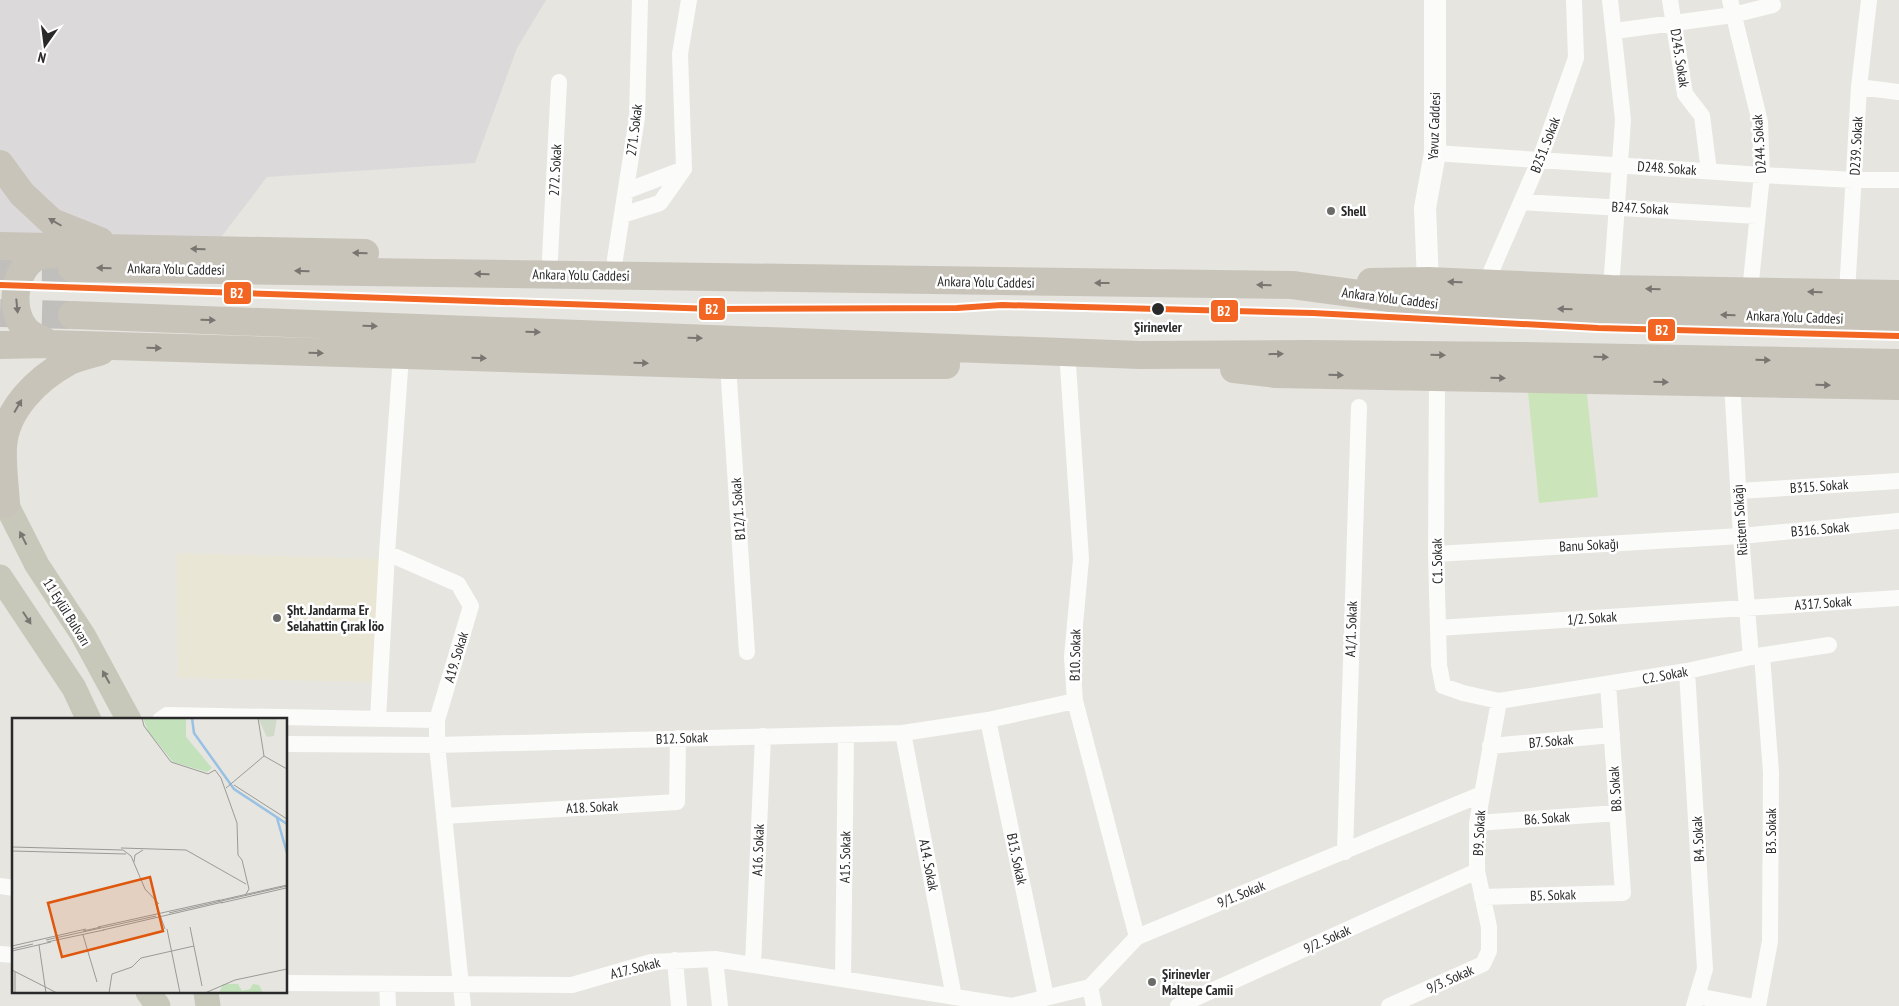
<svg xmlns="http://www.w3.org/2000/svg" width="1899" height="1006" font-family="'PT Sans Narrow',sans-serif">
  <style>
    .industrial { fill: #dcd9db }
    .education { fill: #e9e6d6 }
    .pitch { fill: #cbe4b9 }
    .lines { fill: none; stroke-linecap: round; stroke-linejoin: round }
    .highway-tunnel { stroke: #c0bfbb; stroke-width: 28; stroke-dasharray: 28 14; stroke-linecap: butt }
    .street { stroke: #fbfbfa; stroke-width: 16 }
    .secondary { stroke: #fbfbfa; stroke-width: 22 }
    .primary { stroke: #c7c7ba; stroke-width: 25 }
    .highway { stroke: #c9c4ba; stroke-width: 28 }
    .metro-1-casing { stroke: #fff; stroke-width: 10 }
    .metro-1 { stroke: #f26522; stroke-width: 6 }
    .oneway { fill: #797672 }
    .oneway2 { fill: #787872 }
    .poi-dot { fill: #6b6b69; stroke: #fff; stroke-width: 2 }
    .stop-dot { fill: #292929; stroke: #fff; stroke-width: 2 }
    .labels { text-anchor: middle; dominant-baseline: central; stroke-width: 5; stroke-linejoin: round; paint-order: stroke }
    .street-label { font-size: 14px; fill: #292929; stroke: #fff }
    .poi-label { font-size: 14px; font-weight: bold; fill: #292929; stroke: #fff; text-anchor: start }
    .stop-label { font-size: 14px; font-weight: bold; fill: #292929; stroke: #fff }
    .inset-river { fill: none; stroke: #98c1e3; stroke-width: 2.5 }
    .inset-road { fill: none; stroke: #9a9a97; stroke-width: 1 }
    .view { fill: #de570d; fill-opacity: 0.15; stroke: #de570d; stroke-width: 2.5 }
    .inset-edge { fill: none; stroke: #292929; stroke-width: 2.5 }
    .line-badge { stroke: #fff; stroke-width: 2 }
    .badge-label { font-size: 14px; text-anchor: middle; font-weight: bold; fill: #fff }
  </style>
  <rect width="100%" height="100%" fill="#e6e5e0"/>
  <path class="industrial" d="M0,0H546L517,48L475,163L267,177L219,240L0,239Z"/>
  <path class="education" d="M177,553L380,559L372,682L178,678Z"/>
  <path class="pitch" d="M1586,386L1598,497L1539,503L1528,392Z"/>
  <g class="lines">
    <path class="highway-tunnel" d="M0,267L72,268
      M0,313L72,315"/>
    <path class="street" d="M1610,0L1623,120L1611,289
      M1670,0L1685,94L1702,116L1709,171
      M1730,0L1760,122L1762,175L1750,291
      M1615,31L1733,15L1773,5
      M1859,87L1899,92
      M1435,153L1762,175L1854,180H1899
      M626,191L684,169
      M1522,202L1757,216
      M622,215L660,203L684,169L680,54L689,0
      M550,258L559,82
      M615,259L637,118L640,0
      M1486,283L1540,159L1576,58L1574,0
      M1847,293L1859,87L1869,0
      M401,356L387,553L458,584L471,606L437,720V745L463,1006
      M728,365L747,652
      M1068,365L1081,559L1072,657L1075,701L1137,937
      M1437,377L1436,554L1439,665L1443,686L1463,693L1499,701L1687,671L1751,657L1829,645
      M1732,383L1741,536L1751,657
      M1738,491L1899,481
      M1436,554L1741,536L1899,521
      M1438,628L1899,598
      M1687,671L1705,969L1694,1006
      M378,719L387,553
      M160,720L167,715L437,720
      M988,720L1046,997
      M903,733L954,997
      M286,744L437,745L903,733L988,720L1075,701
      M1490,746L1612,735
      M444,816L677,802L678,738
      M1477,823L1617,813
      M1345,852L1359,407
      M0,886L14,888
      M1482,897L1623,893L1608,684
      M0,954L14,955
      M715,959L720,1006
      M675,960L679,1006
      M753,965L763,736
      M843,979L846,735
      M286,983L572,985L651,962L715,959L1012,1006L1090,987L1137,937L1482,794
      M387,984L388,1006
      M1090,987L1094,1006
      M1697,996L1749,1006
      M1178,1006L1477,871
      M1389,1006L1483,964L1489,951V927L1477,871V823L1499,701
      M1758,1006L1770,941L1771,772L1762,656"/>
    <path class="secondary" d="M1428,281L1425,208L1435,153V0"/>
    <path class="primary" d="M6,504L37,565L83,635L129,720
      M0,577L74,688L89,720
      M148,992L158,1006
      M206,992L208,1006"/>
    <path class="highway" d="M0,164L22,194L52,222L100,241
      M0,246L365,253
      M72,268L1292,285L1442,305L1899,321
      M1371,282L1428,281L1611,289L1899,294
      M72,315L1140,355L1308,354L1523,356L1899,363
      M50,344C43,340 31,336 26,330C9,310 13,271 36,257C42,254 53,254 60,253
      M0,345L50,344L728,365H946
      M1234,369L1276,374L1899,386
      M6,504C5,486 2,466 3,447C5,410 37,379 68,362C77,357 90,355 101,351"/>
    <g class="metro-1-casing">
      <path id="metro-1" d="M0,285L714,309L957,308L1002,305L1313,313L1598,328L1899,336"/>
    </g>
    <use href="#metro-1" class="metro-1"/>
  </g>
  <defs><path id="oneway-solid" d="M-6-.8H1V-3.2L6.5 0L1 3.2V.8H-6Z" transform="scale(1.25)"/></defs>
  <g class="oneway">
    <use href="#oneway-solid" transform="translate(55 222) rotate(-150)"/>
    <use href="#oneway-solid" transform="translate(198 249) rotate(-179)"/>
    <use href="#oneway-solid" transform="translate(360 253) rotate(-179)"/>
    <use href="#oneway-solid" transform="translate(104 268) rotate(-179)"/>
    <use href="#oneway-solid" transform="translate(302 271) rotate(-179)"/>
    <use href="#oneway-solid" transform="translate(482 274) rotate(-179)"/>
    <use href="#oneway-solid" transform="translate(1455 282) rotate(-178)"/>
    <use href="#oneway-solid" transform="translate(1102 283) rotate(-180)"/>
    <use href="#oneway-solid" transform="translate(1264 285) rotate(-179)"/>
    <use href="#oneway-solid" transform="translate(1653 289) rotate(-179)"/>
    <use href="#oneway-solid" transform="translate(1815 292) rotate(-178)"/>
    <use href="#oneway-solid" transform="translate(17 306) rotate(84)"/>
    <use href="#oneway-solid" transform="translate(1565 309) rotate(-178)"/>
    <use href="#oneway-solid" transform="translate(1728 315) rotate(-178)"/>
    <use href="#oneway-solid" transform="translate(208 320) rotate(2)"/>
    <use href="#oneway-solid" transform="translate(370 326) rotate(2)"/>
    <use href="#oneway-solid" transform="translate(533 332) rotate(2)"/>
    <use href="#oneway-solid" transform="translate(695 338) rotate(2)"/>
    <use href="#oneway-solid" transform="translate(154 348) rotate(2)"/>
    <use href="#oneway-solid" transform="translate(316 353) rotate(2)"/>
    <use href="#oneway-solid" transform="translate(1276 354) rotate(-1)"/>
    <use href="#oneway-solid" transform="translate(1438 355) rotate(1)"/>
    <use href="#oneway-solid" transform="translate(1601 357) rotate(1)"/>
    <use href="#oneway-solid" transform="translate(479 358) rotate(2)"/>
    <use href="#oneway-solid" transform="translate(1763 360) rotate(1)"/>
    <use href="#oneway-solid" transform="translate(641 363) rotate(2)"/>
    <use href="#oneway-solid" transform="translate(1336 375) rotate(1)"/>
    <use href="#oneway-solid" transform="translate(1498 378) rotate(1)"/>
    <use href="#oneway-solid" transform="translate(1661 382) rotate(1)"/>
    <use href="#oneway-solid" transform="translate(1823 385) rotate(1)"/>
    <use href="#oneway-solid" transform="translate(18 406) rotate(-60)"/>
  </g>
  <g class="oneway2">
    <use href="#oneway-solid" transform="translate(23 538) rotate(-117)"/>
    <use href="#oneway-solid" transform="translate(27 618) rotate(57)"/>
    <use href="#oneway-solid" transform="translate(106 677) rotate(-119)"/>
  </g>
  <g class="poi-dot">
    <circle cx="1331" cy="211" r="5"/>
    <circle cx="277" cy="618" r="5"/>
    <circle cx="1152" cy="982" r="5"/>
  </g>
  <circle class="stop-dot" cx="1158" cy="309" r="7"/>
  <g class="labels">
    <g class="street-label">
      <text transform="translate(1680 58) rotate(81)">D245. Sokak</text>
      <text transform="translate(1434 126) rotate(-88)">Yavuz Caddesi</text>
      <text transform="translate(634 130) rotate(-83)">271. Sokak</text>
      <text transform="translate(1759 144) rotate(-94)">D244. Sokak</text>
      <text transform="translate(1545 145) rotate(-69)">B251. Sokak</text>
      <text transform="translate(1856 146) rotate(-87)">D239. Sokak</text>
      <text transform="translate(1667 168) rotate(4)">D248. Sokak</text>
      <text transform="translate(555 170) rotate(-87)">272. Sokak</text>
      <text transform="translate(1640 208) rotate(3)">B247. Sokak</text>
      <text transform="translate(176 269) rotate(1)">Ankara Yolu Caddesi</text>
      <text transform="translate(581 275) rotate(1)">Ankara Yolu Caddesi</text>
      <text transform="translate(986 282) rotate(1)">Ankara Yolu Caddesi</text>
      <text transform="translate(1390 298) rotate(7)">Ankara Yolu Caddesi</text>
      <text transform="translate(1795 317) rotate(2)">Ankara Yolu Caddesi</text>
      <text transform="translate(1819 486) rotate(-4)">B315. Sokak</text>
      <text transform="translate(738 509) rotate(-94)">B12/1. Sokak</text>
      <text transform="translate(1740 520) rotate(-94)">Rüstem Sokağı</text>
      <text transform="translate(1820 529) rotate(-5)">B316. Sokak</text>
      <text transform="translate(1589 545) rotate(-3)">Banu Sokağı</text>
      <text transform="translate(1437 561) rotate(-91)">C1. Sokak</text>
      <text transform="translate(1823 603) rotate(-4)">A317. Sokak</text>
      <text transform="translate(67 612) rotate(58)">11 Eylül Bulvarı</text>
      <text transform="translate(1592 618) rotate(-4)">1/2. Sokak</text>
      <text transform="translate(1351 629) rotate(-88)">A1/1. Sokak</text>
      <text transform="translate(1075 655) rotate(-89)">B10. Sokak</text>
      <text transform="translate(456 657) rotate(-73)">A19. Sokak</text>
      <text transform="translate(1665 675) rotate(-10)">C2. Sokak</text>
      <text transform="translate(682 738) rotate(-2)">B12. Sokak</text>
      <text transform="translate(1551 741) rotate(-5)">B7. Sokak</text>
      <text transform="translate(1615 789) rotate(-94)">B8. Sokak</text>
      <text transform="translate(592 807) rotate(-3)">A18. Sokak</text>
      <text transform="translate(1547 818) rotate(-4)">B6. Sokak</text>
      <text transform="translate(1771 831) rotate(-90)">B3. Sokak</text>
      <text transform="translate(1479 833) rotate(-87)">B9. Sokak</text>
      <text transform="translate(1698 839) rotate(-93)">B4. Sokak</text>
      <text transform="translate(758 850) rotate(-88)">A16. Sokak</text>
      <text transform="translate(845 857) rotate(-89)">A15. Sokak</text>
      <text transform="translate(1017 859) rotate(78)">B13. Sokak</text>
      <text transform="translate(929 865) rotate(79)">A14. Sokak</text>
      <text transform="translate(1241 894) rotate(-22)">9/1. Sokak</text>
      <text transform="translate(1553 895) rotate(-2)">B5. Sokak</text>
      <text transform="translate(1327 939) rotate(-24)">9/2. Sokak</text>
      <text transform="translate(635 968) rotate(-14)">A17. Sokak</text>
      <text transform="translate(1450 979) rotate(-24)">9/3. Sokak</text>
    </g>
    <g class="poi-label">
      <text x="1341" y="211">Shell</text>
      <text x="287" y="610">Şht. Jandarma Er<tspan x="287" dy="16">Selahattin Çırak İöo</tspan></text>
      <text x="1162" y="974">Şirinevler<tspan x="1162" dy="16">Maltepe Camii</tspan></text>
    </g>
    <g class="stop-label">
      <text x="1158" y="327">Şirinevler</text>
    </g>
  </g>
  <g transform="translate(12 718)">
    <rect width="275" height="275" fill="#e6e5e0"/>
    <path d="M131,0H174V19L200,50L195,54L161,44L136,13ZM211,266H226L230,273L238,271L241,266L247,267L251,275H207Z" fill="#c3e1bb"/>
    <path d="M246,0H265L262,18L255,19Z" fill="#cfdbc8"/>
    <path class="inset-river" d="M180,0L182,15L222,71L275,106M265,100L275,135"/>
    <path class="inset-road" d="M130,0L132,8L159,44L196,56L203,52L209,60L225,105L226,137L230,142L237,171L234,176M246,0L252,38L275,51M222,67L275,101M214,70L252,38M0,129L111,132L119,138L133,171L147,186M109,130L174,132L234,166M0,133L114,136M122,144L123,137L131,132M205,183L275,167M209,185L274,170M144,186L153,211M157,195L275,168M86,209L208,182M178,209L190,268M155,211L168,275M91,212L211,184M71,213L89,209M71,217L85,264M34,222L144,198M35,224L92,212M27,227L34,275M0,228L74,211M0,231L21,226M0,233L39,224M0,252L45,275M3,254V275M97,275L100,256L120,249L129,240L182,228M193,275L223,262L275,251"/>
    <path class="view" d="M138,159L151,213L50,239L36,185Z"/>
    <rect width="275" height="275" class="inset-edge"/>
  </g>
  <g class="line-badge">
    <rect x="223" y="281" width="29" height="24" rx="5" fill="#f26522"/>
    <rect x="698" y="297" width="28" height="24" rx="5" fill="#f26522"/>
    <rect x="1210" y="299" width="29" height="24" rx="5" fill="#f26522"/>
    <rect x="1647" y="318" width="29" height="24" rx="5" fill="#f26522"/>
  </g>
  <g class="badge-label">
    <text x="237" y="298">B2</text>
    <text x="712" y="314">B2</text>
    <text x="1224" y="316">B2</text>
    <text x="1662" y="335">B2</text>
  </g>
  <g transform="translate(45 45) rotate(194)" stroke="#ffffff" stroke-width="4" paint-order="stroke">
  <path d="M0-4L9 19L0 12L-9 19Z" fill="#292929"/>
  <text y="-8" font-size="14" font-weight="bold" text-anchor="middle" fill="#292929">N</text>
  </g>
</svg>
